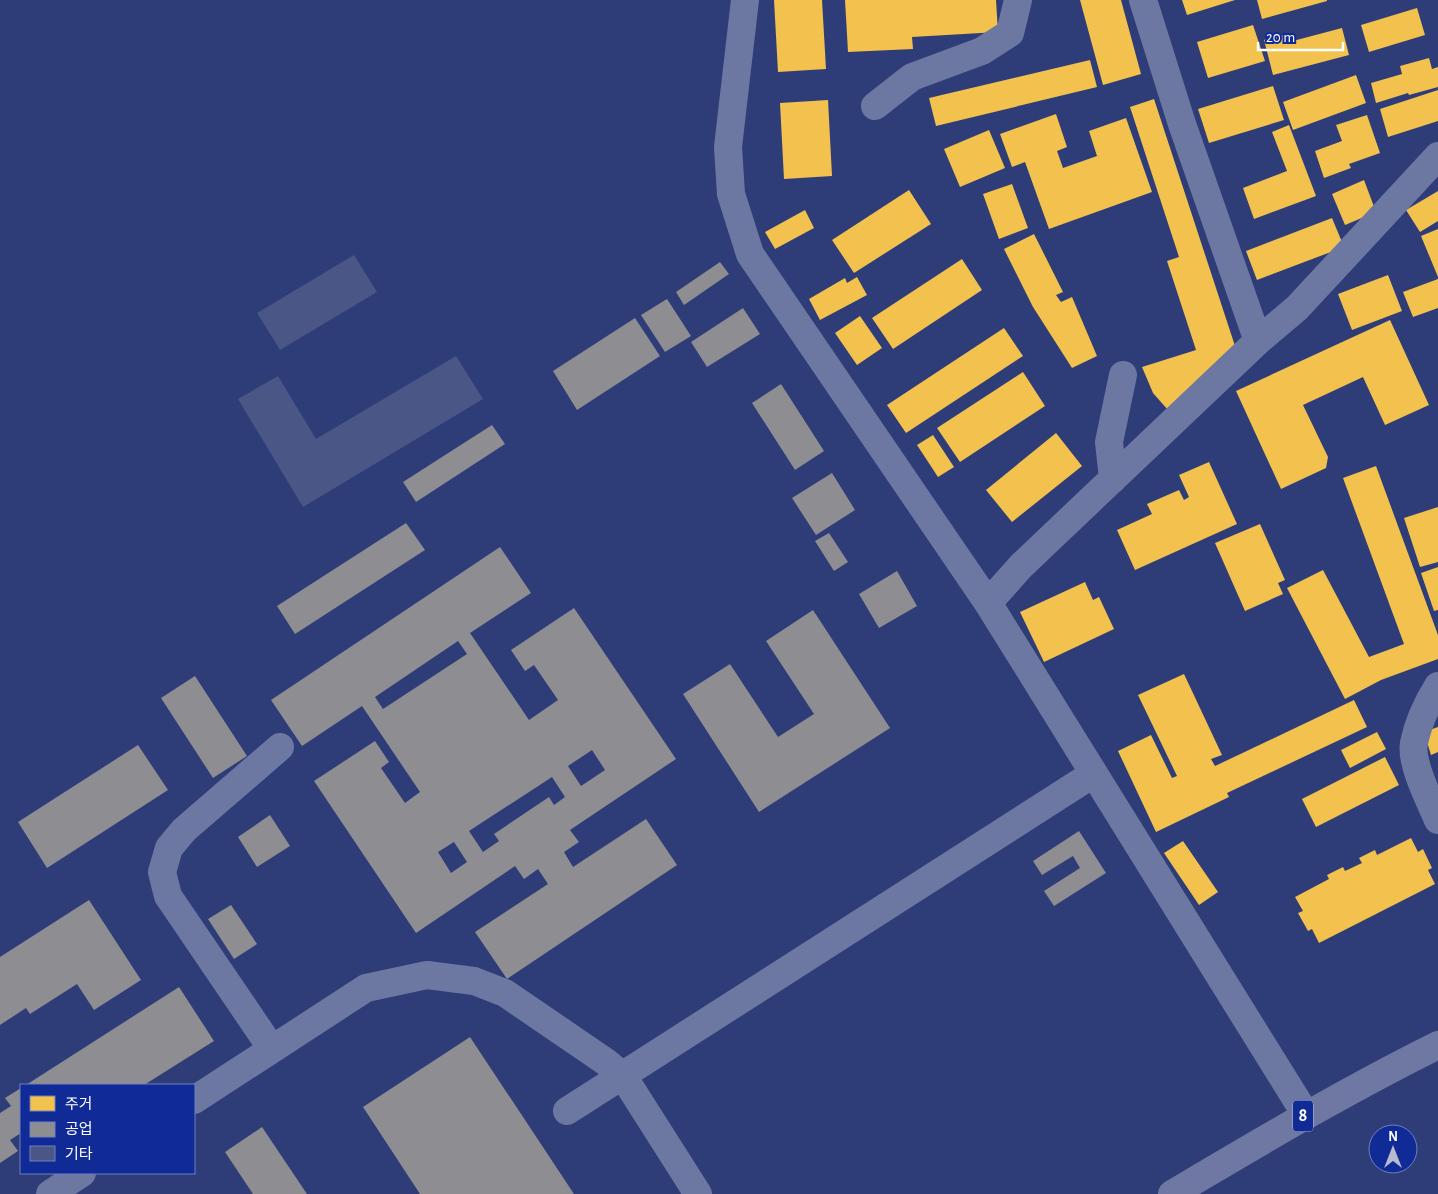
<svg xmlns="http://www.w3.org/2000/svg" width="1438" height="1194" font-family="'Alegreya Sans','Noto Sans KR',sans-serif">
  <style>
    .homes { fill: #f2c14e }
    .industry { fill: #8d8d92; fill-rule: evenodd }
    .building { fill: #4a5685 }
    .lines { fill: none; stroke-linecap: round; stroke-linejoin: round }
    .minor { stroke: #6d78a2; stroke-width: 28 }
    .highway { stroke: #6e78a2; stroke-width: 28 }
    .labels { text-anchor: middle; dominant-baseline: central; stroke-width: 5; stroke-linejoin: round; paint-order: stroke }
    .shield { fill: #102b95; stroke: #b7bfdf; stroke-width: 1 }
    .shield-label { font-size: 18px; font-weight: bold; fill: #fff }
  </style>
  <rect width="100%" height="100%" fill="#2e3d77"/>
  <path class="homes" d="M774,0H822L826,69L778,72Z
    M845,0H996L998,32L912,37L913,49L848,52Z
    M1080,0H1121L1141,74L1103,85Z
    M1182,0H1235L1187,15Z
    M1257,0H1327V1L1262,19Z
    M1417,8L1425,35L1369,52L1361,25Z
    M1253,25L1265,61L1208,78L1197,42Z
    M1342,28L1349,55L1273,75L1264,40L1287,34L1289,42Z
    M1429,58L1432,69L1438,67V87L1409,95L1408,93L1376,103L1371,83L1402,74L1400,66Z
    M1090,60L1097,87L936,126L929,98Z
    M1356,75L1366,103L1293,130L1283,102Z
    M1273,86L1284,120L1209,143L1198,109Z
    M1438,90V121L1388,137L1380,109Z
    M1154,99L1236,349L1168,410L1153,393L1142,367L1196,350L1167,261L1179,257L1130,107Z
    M828,100L832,176L784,179L780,103Z
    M1056,114L1067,147L1057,151L1063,168L1097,156L1089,131L1126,118L1152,192L1049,229L1025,162L1012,167L1000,134Z
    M1367,115L1380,153L1349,164L1351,168L1324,178L1315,151L1342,141L1336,125Z
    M1289,125L1316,196L1254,219L1243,188L1287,171L1272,132Z
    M989,130L1005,168L960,187L944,149Z
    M1364,180L1376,212L1345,225L1332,194Z
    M1012,184L1028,228L999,239L983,194Z
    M909,190L931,224L854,273L832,240Z
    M1438,191V221L1420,232L1406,210Z
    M805,210L814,228L775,249L765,232Z
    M1332,218L1344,247L1257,280L1246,251Z
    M1438,229V277L1421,236Z
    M1034,234L1063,292L1056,295L1061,302L1072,297L1097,356L1072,368L1033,307L1004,249Z
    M962,259L982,290L893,349L872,318Z
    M1388,275L1402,311L1352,330L1338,294Z
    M857,277L867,295L820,320L809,299L845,278L847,283Z
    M1438,279V308L1413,317L1403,292Z
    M860,316L882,348L857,365L835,333Z
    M1390,320L1429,405L1385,425L1363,377L1303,405L1328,457L1326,468L1281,489L1236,391Z
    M1004,328L1023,356L906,433L887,405Z
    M1023,372L1045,406L960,462L937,428Z
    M1056,433L1082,466L1012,522L986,490Z
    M933,435L954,467L938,477L917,445Z
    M1209,462L1237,524L1135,570L1117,530L1152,514L1147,504L1179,490L1184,500L1189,497L1179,475Z
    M1376,466L1438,635V659L1381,680L1345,699L1287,588L1323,570L1369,657L1404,644L1343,478Z
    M1438,507V562L1420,567L1404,518Z
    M1260,524L1285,580L1278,583L1283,594L1245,611L1215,543Z
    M1438,567V610L1434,611L1421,573Z
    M1085,582L1093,600L1099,597L1114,629L1044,662L1020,612Z
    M1184,674L1222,755L1211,759L1215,766L1354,700L1367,727L1227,793L1229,797L1156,832L1118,751L1151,735L1172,778L1177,776L1138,695Z
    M1438,727V752L1431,755L1424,732Z
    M1377,732L1386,749L1350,768L1341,750Z
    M1385,757L1399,785L1316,827L1302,799Z
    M1411,838L1418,852L1423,849L1432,868L1428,870L1435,884L1319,943L1312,929L1308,931L1298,913L1303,911L1295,897L1329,879L1327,875L1343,867L1345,871L1362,863L1359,858L1375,850L1377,855Z
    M1183,841L1218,892L1199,905L1164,853Z"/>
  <path class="industry" d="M720,262L729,274L684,305L676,292Z
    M667,299L691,336L665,352L641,315Z
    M743,308L760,334L707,367L691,342Z
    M635,318L660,356L577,410L553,371Z
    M781,384L824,451L795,470L752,403Z
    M492,425L505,444L416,502L403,482Z
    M832,473L855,510L816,535L792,498Z
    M406,523L425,550L295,634L277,606Z
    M829,533L848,562L834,571L815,541Z
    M500,547L531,593L470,633L529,720L558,700L534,665L525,671L511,650L574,608L676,759L570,830L579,842L564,852L573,867L646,819L677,865L507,979L475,932L548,884L538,869L524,879L515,866L416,933L314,781L375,741L389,762L381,768L405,803L420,792L362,706L302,746L271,700ZM458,641L467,654L383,709L375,697ZM592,750L605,770L581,786L568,766ZM552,777L565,797L554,805L549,797L494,834L499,841L483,852L469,831ZM454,842L467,862L451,873L438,852Z
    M897,571L917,606L879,628L859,594Z
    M813,610L890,728L759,812L683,694L730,664L778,737L814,714L766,641Z
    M195,676L247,756L213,778L161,698Z
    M138,745L168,790L47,868L18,822Z
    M270,815L290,846L257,867L238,837Z
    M1079,831L1106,873L1054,906L1044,891L1080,868L1073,856L1042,875L1033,861Z
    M89,900L141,980L94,1010L77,984L30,1014L26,1008L0,1025V957Z
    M231,905L257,944L234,959L208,919Z
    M179,987L214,1041L144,1085H26Z
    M470,1037L574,1194H420L363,1107Z
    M21,1088V1133L10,1140L18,1151L0,1163V1113L11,1106L5,1098Z
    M262,1127L307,1194H253L225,1152Z"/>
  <path class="building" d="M354,255L377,292L280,350L257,313Z
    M456,356L483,399L303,507L238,399L278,376L316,439Z"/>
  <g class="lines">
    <path class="minor" d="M745,0L728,147L731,194L750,254L988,603L1306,1115
      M1143,0L1182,124L1258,341
      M875,106L912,77L982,51L1010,33L1018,0
      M1113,479L1109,442L1123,375
      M988,603L1021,566L1258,341L1297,308L1438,156
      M1438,686C1428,702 1418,723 1414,743C1410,763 1430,801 1438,820
      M272,1049L168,896L162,872L169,848L184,830L280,747
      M194,1100L366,988L427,975L474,981L505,993L606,1062L623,1076L698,1194
      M567,1111L1093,774
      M50,1194L82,1173"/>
    <path class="highway" d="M1172,1194C1260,1142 1347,1090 1438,1045"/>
  </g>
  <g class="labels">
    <rect class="shield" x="1293" y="1100.5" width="20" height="31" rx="4"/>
    <g class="shield-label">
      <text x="1303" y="1116">8</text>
    </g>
  </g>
  <rect x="20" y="1084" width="175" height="90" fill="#102b95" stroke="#7080bf"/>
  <rect x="30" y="1096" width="25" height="15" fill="#f2c14e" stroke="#7080bf"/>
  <text x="65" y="1109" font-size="15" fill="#ffffff">주거</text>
  <rect x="30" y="1122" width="25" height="15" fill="#8d8d92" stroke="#7080bf"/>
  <text x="65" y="1134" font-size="15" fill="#ffffff">공업</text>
  <rect x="30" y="1146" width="25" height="15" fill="#4a5685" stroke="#7080bf"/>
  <text x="65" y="1159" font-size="15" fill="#ffffff">기타</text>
  <g transform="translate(1393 1149)"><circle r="24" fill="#102b95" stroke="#7080bf"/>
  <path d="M0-4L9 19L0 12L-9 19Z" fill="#b6bbcf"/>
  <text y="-8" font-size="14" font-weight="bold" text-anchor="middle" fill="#ffffff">N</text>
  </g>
  <path d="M1258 42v8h85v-8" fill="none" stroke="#ffffff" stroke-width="2.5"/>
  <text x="1266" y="42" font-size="15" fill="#ffffff" stroke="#102b95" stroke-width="4" paint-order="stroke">20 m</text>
</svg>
